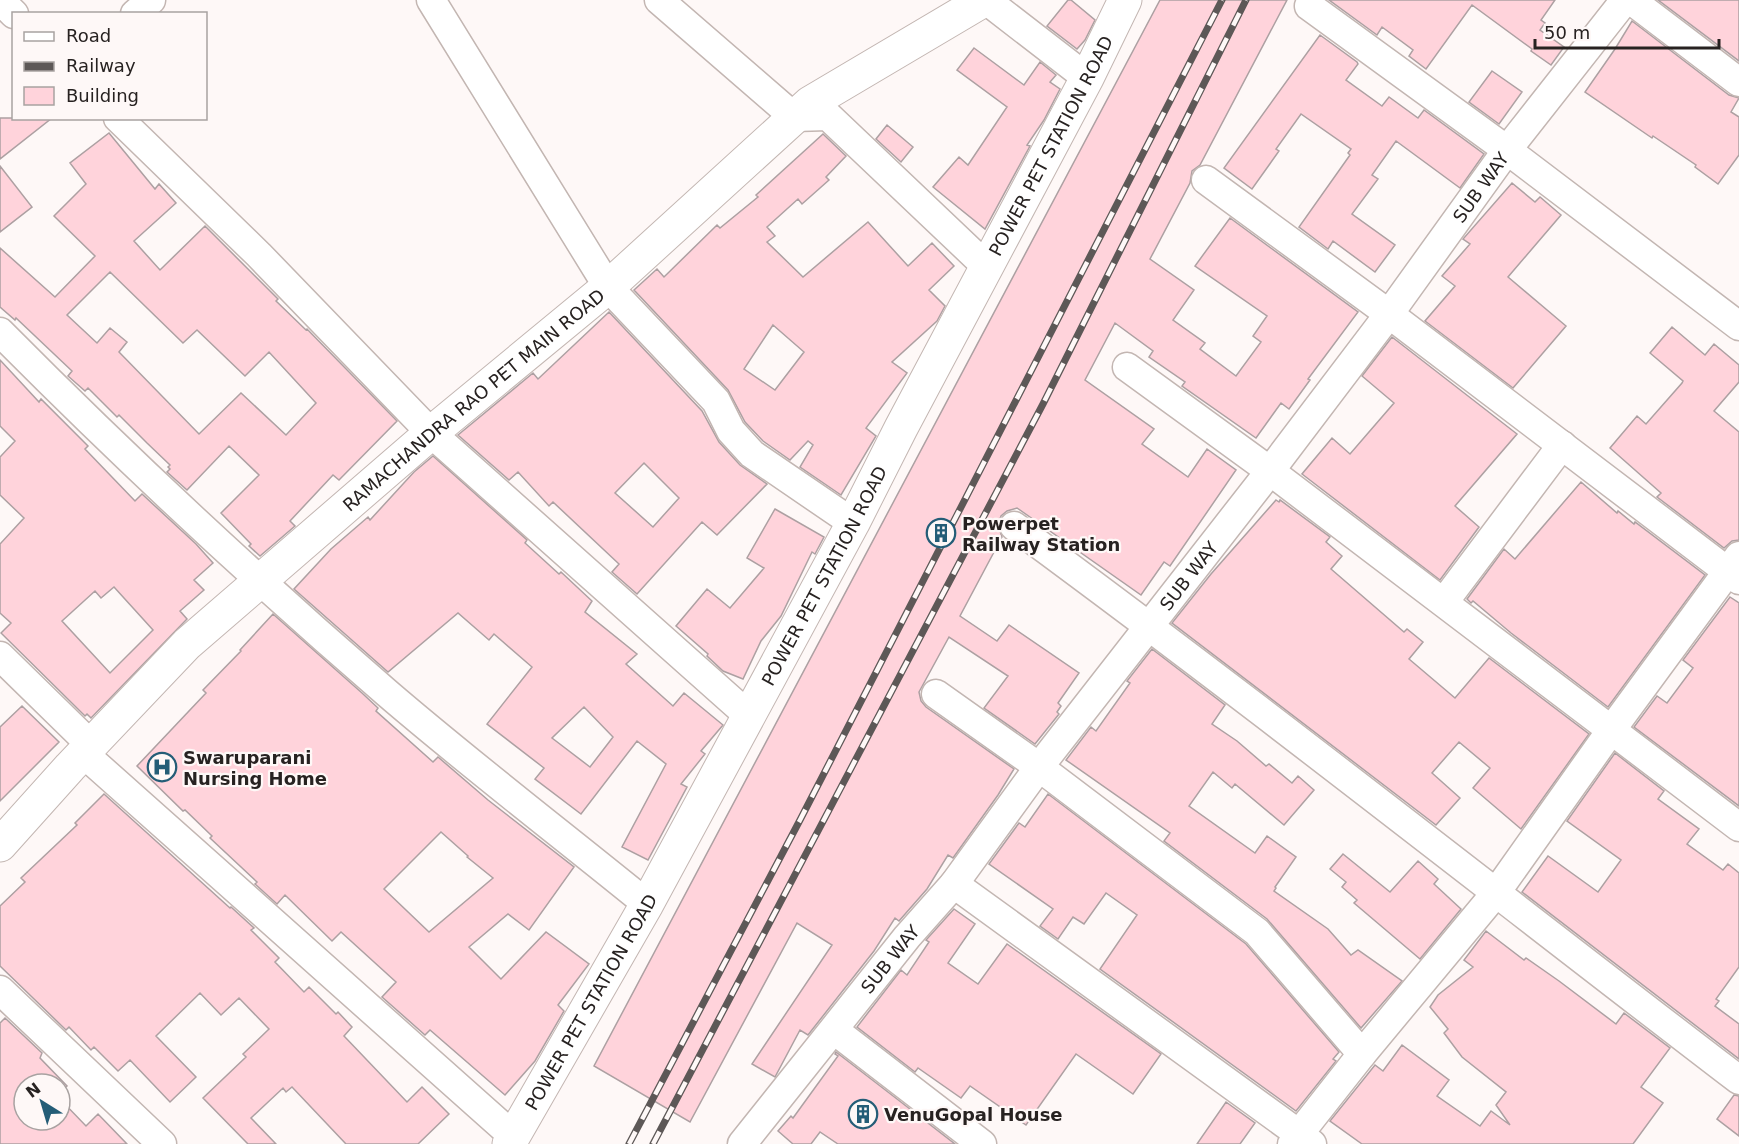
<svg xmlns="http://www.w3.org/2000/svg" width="1739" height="1144" font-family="'DejaVu Sans',sans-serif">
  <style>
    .building { fill: #ffd3db; stroke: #ada0a2; stroke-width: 1.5; fill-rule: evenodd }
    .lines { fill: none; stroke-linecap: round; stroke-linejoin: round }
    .street-casing { stroke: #c3b6b2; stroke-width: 31 }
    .secondary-casing { stroke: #c3b6b2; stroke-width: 35 }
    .street { stroke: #fff; stroke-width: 28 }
    .secondary { stroke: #fff; stroke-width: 33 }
    .rail-casing { stroke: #5d5857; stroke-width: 7 }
    .rail { stroke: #fef8f7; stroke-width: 4.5; stroke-dasharray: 14; stroke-linecap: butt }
    .labels { text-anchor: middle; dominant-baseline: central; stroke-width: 4.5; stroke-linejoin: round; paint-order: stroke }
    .street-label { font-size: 18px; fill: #272221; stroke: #fef8f7 }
    .poi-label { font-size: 18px; font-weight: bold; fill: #272221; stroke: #fef8f7; text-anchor: start }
  </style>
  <rect width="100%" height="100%" fill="#fef8f7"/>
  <path class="building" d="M1068,0H1071L1095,20L1085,40L1077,49L1047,26Z
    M1160,0H1287L1200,165L1192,171L1190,183L1150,259L1194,290L1173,320L1205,343L1200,349L1236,376L1261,342L1253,336L1267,316L1195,266L1230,218L1358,312L1308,379L1310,380L1289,409L1281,403L1256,438L1182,386L1185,382L1149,357L1153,351L1115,323L1085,380L1154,429L1142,444L1188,477L1207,449L1236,470L1170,566L1164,562L1141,595L1017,508L1007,511L1001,516L998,525L1002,537L960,616L997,641L1009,625L1079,673L1058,703L1061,706L1057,712L1059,714L1035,744L984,708L1008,676L949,637L919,692L921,701L926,707L1014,769L998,795L953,858L948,855L927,889L899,921L895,918L874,951L808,1035L800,1030L775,1077L752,1064L832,945L797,923L690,1122L594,1066Z
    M1329,0H1555L1541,20L1545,23L1540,30L1564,47L1551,65L1531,51L1532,49L1472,5L1426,69L1409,56L1413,50L1382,27L1377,35Z
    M1658,0H1739V61Z
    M1632,21L1729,95L1739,98L1731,112L1739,117V155L1718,184L1695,167L1696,165L1653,136L1652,138L1585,92L1615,49Z
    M1320,35L1357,62L1358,64L1346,80L1382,106L1389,97L1418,118L1424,110L1484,154L1460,188L1396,141L1372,175L1378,179L1352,214L1395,245L1375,272L1333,241L1328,249L1299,227L1350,155L1348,153L1351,149L1301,114L1276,149L1279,151L1252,189L1224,168Z
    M974,48L1024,85L1040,62L1056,75L1050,82L1060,89L1044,120L1027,145L1030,146L985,229L933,187L959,157L968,165L1007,107L957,70Z
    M1492,71L1522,92L1499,124L1469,102Z
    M0,118H52L0,159Z
    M887,125L913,147L901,162L876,139Z
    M109,133L155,189L159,184L176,203L134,241L160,270L205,226L278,299L276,301L306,330L307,329L397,421L339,480L333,475L290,521L295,526L260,556L249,546L251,544L221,513L259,475L229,446L187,490L167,472L170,469L168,467L170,465L147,443L119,415L117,417L88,388L85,391L68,376L72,371L16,318L15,320L0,307V248L55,297L95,256L54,216L86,184L70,163ZM110,272L183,343L197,330L245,376L269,352L316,403L286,435L241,393L199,434L119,352L127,342L110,328L97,343L67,315Z
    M823,134L846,156L826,177L829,180L802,204L798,199L767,227L775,236L767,242L803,277L868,222L908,266L932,243L954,266L929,290L945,306L937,321L892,362L907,373L866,428L876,436L841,495L800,467L813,445L808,441L790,460L763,441L745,422L728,390L634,290L657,269L664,277L717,225L720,228L758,197L756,195ZM773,325L804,352L775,390L744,369Z
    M0,166L32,207L0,232Z
    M1512,183L1535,202L1540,197L1561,215L1508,277L1566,326L1513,388L1425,321L1455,286L1442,276L1470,244L1463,239Z
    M609,312L702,411L719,442L740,465L767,484L717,535L702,522L637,594L612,572L619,564L553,502L549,506L518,472L509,480L458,435L533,373L538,379ZM644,463L679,498L653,527L615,493Z
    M1672,327L1705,355L1714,344L1739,365V382L1714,411L1739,432V540L1732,541L1724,548L1657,497L1661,493L1610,448L1637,416L1646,424L1682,383L1683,381L1650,353Z
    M1392,337L1517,434L1455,506L1479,527L1440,580L1302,474L1332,438L1350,454L1394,403L1362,376Z
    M0,360L39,402L41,399L88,446L85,449L135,501L142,494L196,544L213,563L194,580L204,590L180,611L187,619L91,718L87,714L85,716L1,633L11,623L0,613V544L24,518L0,495V457L15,441L0,426ZM114,587L153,630L110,673L62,621L95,591L101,598Z
    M433,456L527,540L525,543L559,574L561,572L592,601L585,612L637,654L626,664L673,706L684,693L723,725L701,751L705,754L681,784L687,787L648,860L622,847L666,764L637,741L581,814L535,779L544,768L487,724L532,667L494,634L489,640L458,613L388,672L294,589L331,549L368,517L370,520L414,472ZM584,707L613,737L590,767L552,738Z
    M1581,482L1617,513L1618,511L1634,524L1635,522L1705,575L1608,707L1511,633L1473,601L1471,603L1467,599L1504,549L1515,559Z
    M1276,500L1279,502L1280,500L1330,537L1326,542L1342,556L1331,569L1404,632L1407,629L1423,642L1409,659L1455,698L1489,658L1589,734L1521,829L1473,788L1490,768L1459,742L1432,773L1460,798L1436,825L1172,623L1211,574Z
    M775,509L824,537L815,554L812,552L781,616L761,641L743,679L723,671L707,656L708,654L676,626L707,589L730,608L764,568L747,558Z
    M1730,597L1739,603V806L1634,727L1657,696L1667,703L1693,668L1683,660Z
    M273,614L362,693L378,708L376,711L433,762L438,757L488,800L574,867L529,930L508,914L469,947L501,979L546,932L589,964L558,1005L564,1011L535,1061L505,1095L430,1030L425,1035L382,997L396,982L341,932L332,941L285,895L277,904L255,884L257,882L210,838L212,836L185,810L183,811L137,766L206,693L203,690L241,651L240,650ZM441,832L468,856L467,857L493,878L429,932L384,889Z
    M1152,649L1225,705L1212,724L1237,741L1266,766L1269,764L1292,783L1298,776L1314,790L1284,825L1235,784L1232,788L1213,772L1189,806L1255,853L1267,836L1296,857L1275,887L1276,888L1274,891L1328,929L1351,955L1358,950L1402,981L1361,1028L1267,919L1164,841L1170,833L1066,760L1091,727L1096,731L1130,683L1127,681Z
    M22,706L59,742L0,801V727Z
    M1615,753L1664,791L1658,799L1699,829L1687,844L1723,870L1728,864L1739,873V967L1716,999L1719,1001L1715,1006L1739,1024V1059L1522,892L1548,856L1598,892L1621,860L1567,821Z
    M104,794L230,908L231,907L254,928L251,930L279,958L275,962L304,992L309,987L336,1014L338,1012L352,1027L344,1036L407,1102L422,1087L449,1114L418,1144H346L292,1087L286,1092L283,1088L251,1118L276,1144H248L203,1098L246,1057L243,1054L269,1029L239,998L221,1015L200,993L156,1036L196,1077L170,1102L130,1060L118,1071L94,1047L91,1050L69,1027L66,1030L0,966V906L25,882L21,878L77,825L75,823Z
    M1048,794L1246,944L1339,1052L1333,1059L1336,1061L1296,1111L1100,969L1137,915L1106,893L1084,924L1073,917L1058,939L1040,926L1053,909L989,864L1019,823L1025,827Z
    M1343,854L1390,892L1418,861L1438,879L1434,884L1461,909L1420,959L1354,903L1357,900L1342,887L1346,882L1330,869Z
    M954,909L975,924L948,963L978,984L1007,944L1161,1054L1133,1094L1076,1054L1026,1125L970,1086L961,1098L918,1068L915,1072L857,1027L901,970L907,975L929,942L926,940Z
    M1486,931L1524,960L1526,958L1559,981L1616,1024L1624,1013L1670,1048L1641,1087L1663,1103L1633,1144H1362L1330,1121L1375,1065L1383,1071L1402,1045L1449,1080L1437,1096L1480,1126L1491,1111L1510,1125L1496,1105L1506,1092L1462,1057L1444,1033L1448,1029L1430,1007L1438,995L1473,967L1464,960Z
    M5,1018L42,1053L40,1058L67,1086L60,1092V1084H24V1120H60V1099L86,1126L98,1114L127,1144H0V1023Z
    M836,1052L897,1099L955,1144H838L820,1132L811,1144H793L778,1131L791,1116L793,1118L838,1056L835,1054Z
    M1734,1095L1739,1096V1136L1717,1119Z
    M1226,1102L1255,1123L1240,1144H1197Z"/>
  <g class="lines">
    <g class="street-casing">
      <g id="street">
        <path d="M0,0L14,14"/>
        <path d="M431,0L608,287L716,401L731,431L752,454L853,523"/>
        <path d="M659,0L794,117L828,116L987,267"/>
        <path d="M986,0L1087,78"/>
        <path d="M1631,0L1739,82"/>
        <path d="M1309,6L1507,150L1739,326"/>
        <path d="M135,14L151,0"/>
        <path d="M118,118L259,255L431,433L749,716"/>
        <path d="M1206,180L1389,314L1739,580"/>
        <path d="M0,332C124,457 254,578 387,693C472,766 561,834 647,904"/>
        <path d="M1127,367L1270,471L1739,827"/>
        <path d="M1014,526C1259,706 1497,895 1739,1080"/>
        <path d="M1444,602L1562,445"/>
        <path d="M0,656L91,745"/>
        <path d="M936,694L1039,767L1257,932L1362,1054L1299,1134L1312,1144"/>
        <path d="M83,753L513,1136"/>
        <path d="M954,884L1299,1134L1292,1144"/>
        <path d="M0,990L162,1144"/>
        <path d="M834,1030L982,1144"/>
        <path d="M1362,1054L1495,894L1612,729L1739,556"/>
        <path id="s1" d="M742,1144L907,937L954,884L1039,767L1270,471L1389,314L1507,150L1625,0"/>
      </g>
    </g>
    <g class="secondary-casing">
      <g id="secondary">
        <path id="s2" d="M0,845L70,767L187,644L431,433L608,287L810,103L984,0"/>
        <path id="s3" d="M509,1144L647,904L853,523L901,428L1087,78L1125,0"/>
      </g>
    </g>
    <use href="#street" class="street"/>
    <use href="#secondary" class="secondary"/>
    <g class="rail-casing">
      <path id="rail" d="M629,1144L800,820L1222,0
        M653,1144L1043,404L1246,0"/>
    </g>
    <use href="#rail" class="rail"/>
  </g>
  <defs>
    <g id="building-ring" transform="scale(1.5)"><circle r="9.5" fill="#fef8f7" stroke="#245d77" stroke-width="1.5"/><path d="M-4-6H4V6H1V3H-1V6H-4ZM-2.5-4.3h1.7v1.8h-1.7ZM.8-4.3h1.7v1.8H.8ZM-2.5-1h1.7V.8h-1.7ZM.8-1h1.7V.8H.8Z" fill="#245d77"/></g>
    <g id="hospital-ring" transform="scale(1.5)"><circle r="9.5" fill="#fef8f7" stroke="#245d77" stroke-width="1.5"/><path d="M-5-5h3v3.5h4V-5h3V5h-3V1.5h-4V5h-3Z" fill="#245d77"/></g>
  </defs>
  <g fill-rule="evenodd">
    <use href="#building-ring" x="941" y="533"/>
    <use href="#hospital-ring" x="162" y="767"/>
    <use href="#building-ring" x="863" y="1114"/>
  </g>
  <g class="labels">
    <g class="street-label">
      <text stroke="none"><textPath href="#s3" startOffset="1136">POWER PET STATION ROAD</textPath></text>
      <text stroke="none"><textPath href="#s1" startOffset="1209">SUB WAY</textPath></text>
      <text stroke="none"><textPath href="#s2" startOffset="651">RAMACHANDRA RAO PET MAIN ROAD</textPath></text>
      <text stroke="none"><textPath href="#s3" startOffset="650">POWER PET STATION ROAD</textPath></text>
      <text stroke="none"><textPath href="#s1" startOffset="723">SUB WAY</textPath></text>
      <text stroke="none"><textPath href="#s1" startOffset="237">SUB WAY</textPath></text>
      <text stroke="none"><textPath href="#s3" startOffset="164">POWER PET STATION ROAD</textPath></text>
    </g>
    <g class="poi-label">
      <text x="962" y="523">Powerpet<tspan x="962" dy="21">Railway Station</tspan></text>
      <text x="183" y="757">Swaruparani<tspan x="183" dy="21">Nursing Home</tspan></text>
      <text x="884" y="1114">VenuGopal House</text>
    </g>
  </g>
  <rect x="12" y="12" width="195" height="108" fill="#fef8f7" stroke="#a8a2a1" stroke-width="1.5"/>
  <rect x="24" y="32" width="30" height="9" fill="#ffffff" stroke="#a8a2a1" stroke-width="1.5"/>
  <text x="66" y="42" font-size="18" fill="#272221">Road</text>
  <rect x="24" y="62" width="30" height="9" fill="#5d5857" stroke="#a8a2a1" stroke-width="1.5"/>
  <text x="66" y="72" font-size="18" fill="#272221">Railway</text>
  <rect x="24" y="87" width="30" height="18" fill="#ffd3db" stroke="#a8a2a1" stroke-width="1.5"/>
  <text x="66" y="102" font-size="18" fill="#272221">Building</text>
  <g transform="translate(42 1102) rotate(323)"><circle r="28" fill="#fef8f7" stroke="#a8a2a1" stroke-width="1.5"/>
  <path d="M0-4.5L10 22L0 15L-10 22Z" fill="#245d77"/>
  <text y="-9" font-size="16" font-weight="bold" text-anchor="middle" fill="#272221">N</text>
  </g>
  <path d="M1535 39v9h184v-9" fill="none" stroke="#272221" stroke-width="3"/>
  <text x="1544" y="39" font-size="18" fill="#272221" stroke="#fef8f7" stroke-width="4.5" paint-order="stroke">50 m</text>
</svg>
